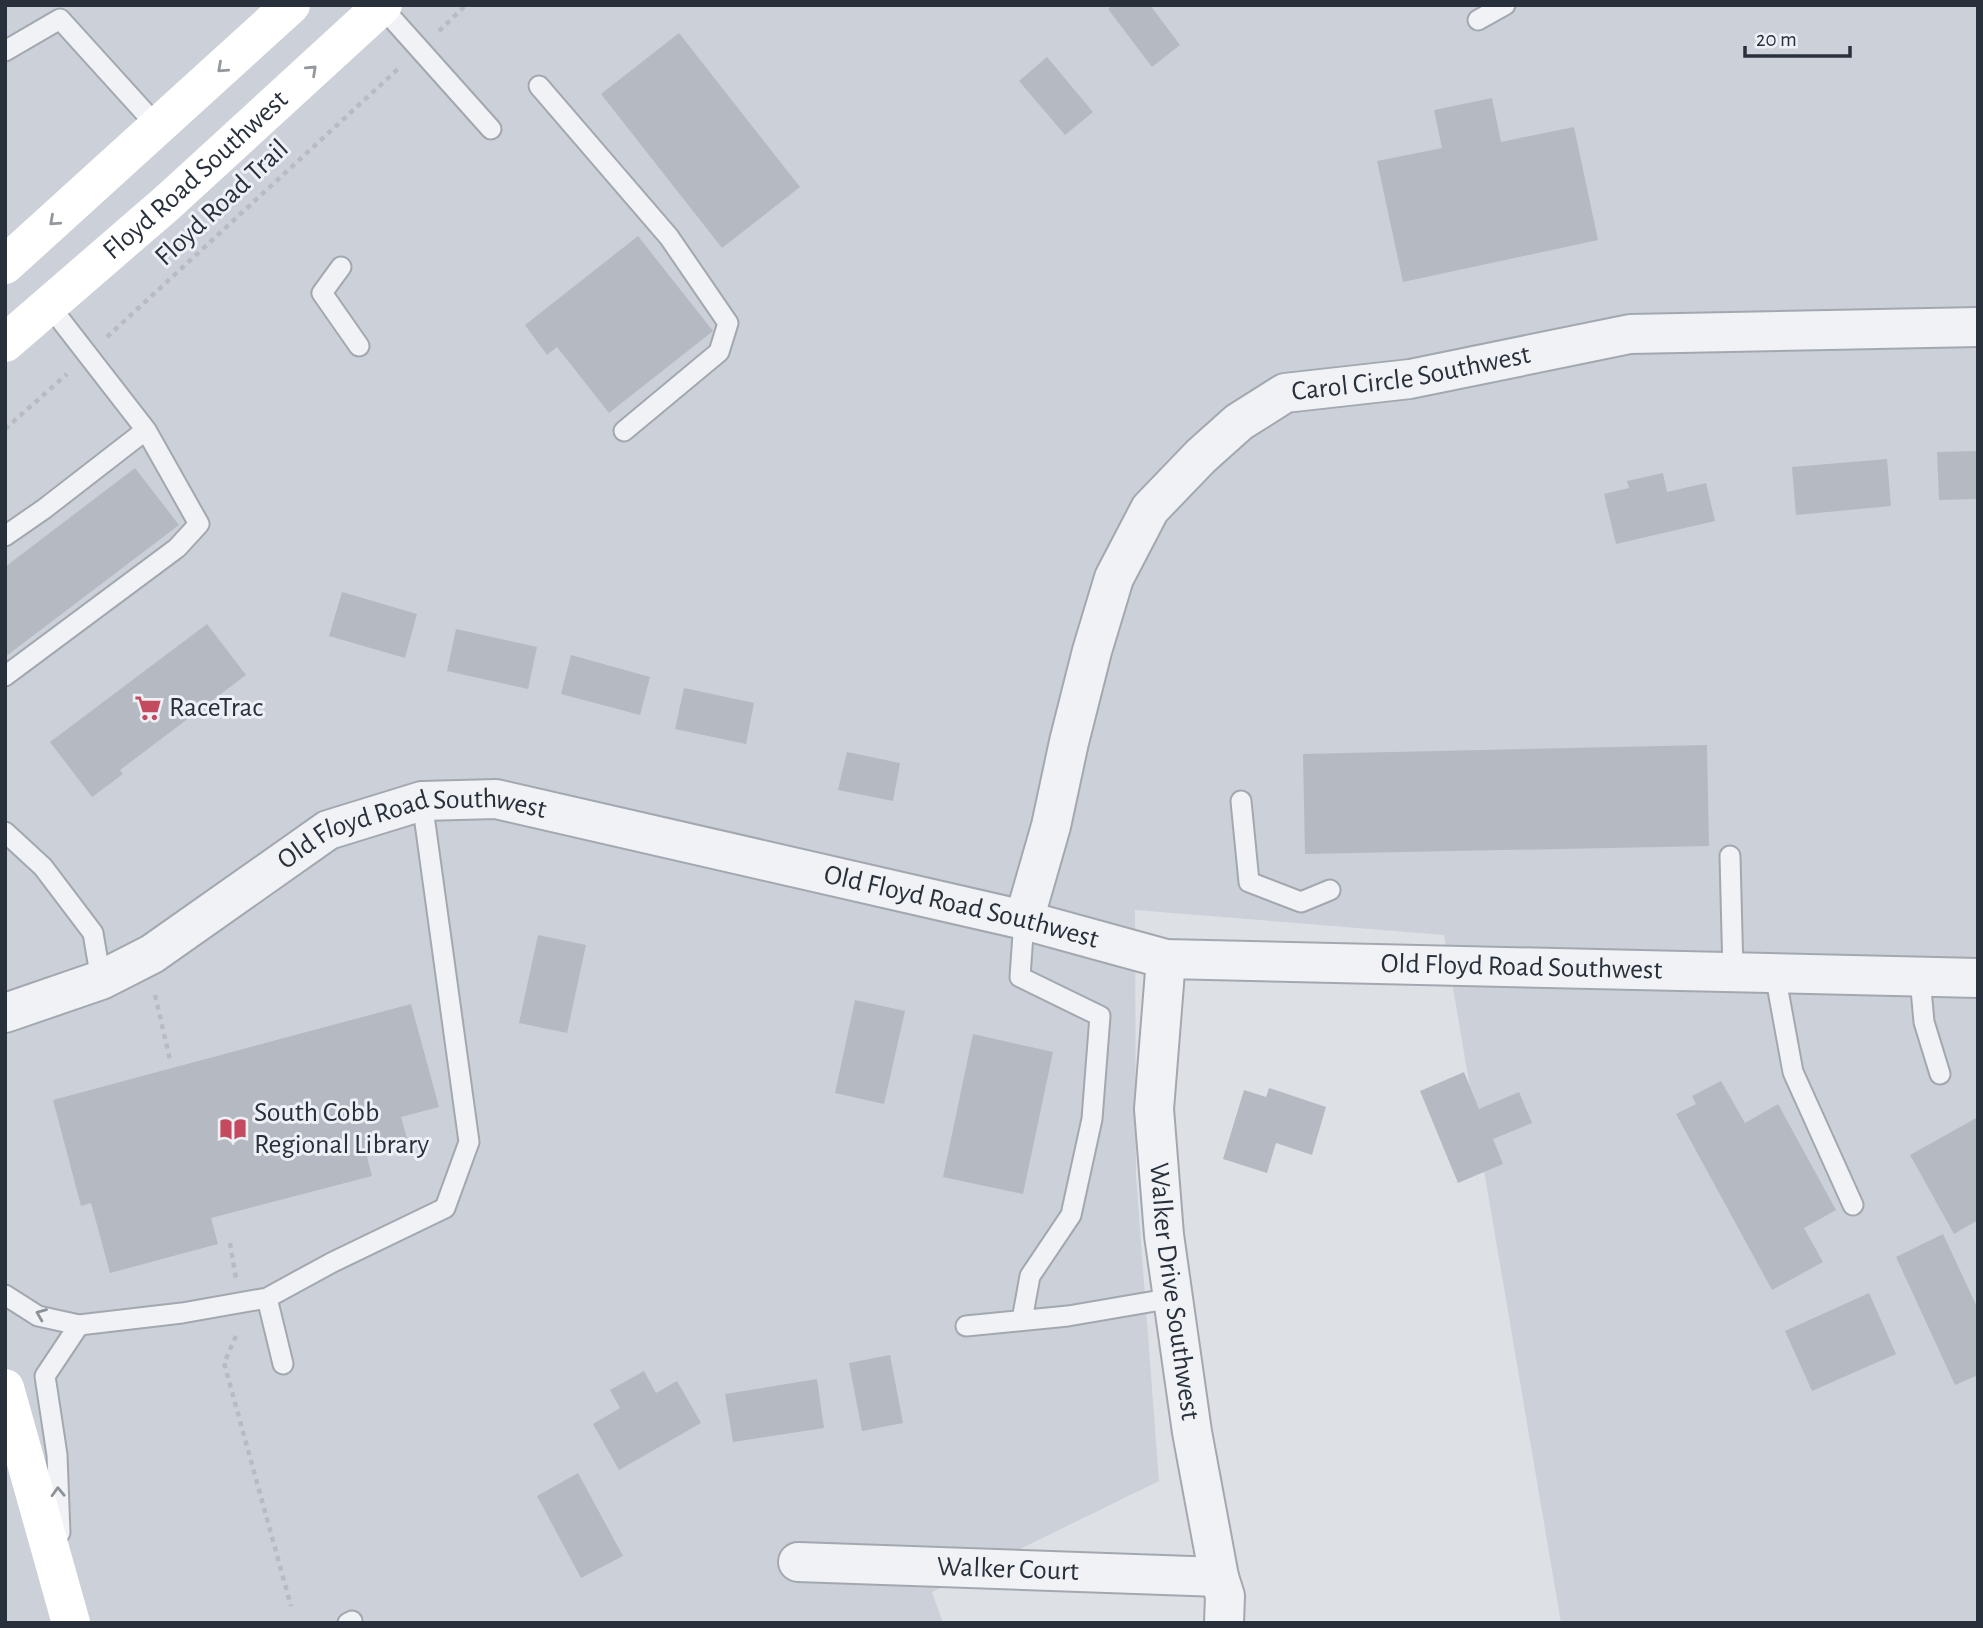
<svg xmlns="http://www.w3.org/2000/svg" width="1983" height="1628" font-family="'Alegreya Sans',sans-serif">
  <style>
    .built { fill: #ccd0d8 }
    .building { fill: #b5bac2 }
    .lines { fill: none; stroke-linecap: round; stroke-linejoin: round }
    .lane-casing { stroke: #a3a8b0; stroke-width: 23 }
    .street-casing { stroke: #a3a8b0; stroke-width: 42 }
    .path { stroke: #b8bcc1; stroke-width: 4.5; stroke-dasharray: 5 5; stroke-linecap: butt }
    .lane { stroke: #f0f2f5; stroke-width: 19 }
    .street { stroke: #f0f2f5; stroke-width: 38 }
    .secondary { stroke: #fff; stroke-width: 38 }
    .oneway { stroke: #94989e }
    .oneway2 { stroke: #8c9198 }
    .labels { text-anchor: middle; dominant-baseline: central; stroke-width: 6; stroke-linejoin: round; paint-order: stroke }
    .street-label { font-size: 28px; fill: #28303c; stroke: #edf0f4 }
    .poi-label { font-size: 28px; fill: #28303c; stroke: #edf0f4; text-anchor: start }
  </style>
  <rect width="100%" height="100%" fill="#dde1e6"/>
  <path class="built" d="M5,5H1978V1623H1561L1444,935L1135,910L1136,1176L1159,1481L932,1592L943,1623H5Z"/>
  <path class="building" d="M1113,5H1150L1180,45L1152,67L1108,9Z
    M679,33L800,187L722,248L601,94Z
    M1047,57L1093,112L1065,135L1019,81Z
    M1492,98L1501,142L1574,127L1598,240L1403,282L1377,161L1442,148L1434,110Z
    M638,236L713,331L609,413L557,347L547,355L525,325Z
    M1978,451V499L1939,500L1937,452Z
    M1887,459L1891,506L1796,515L1792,467Z
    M135,468L179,525L5,657V567Z
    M1663,473L1667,492L1706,483L1715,521L1616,544L1604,494L1629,488L1627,481Z
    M342,592L417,614L405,658L329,636Z
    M207,624L246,675L120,770L123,774L92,797L50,742Z
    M456,629L537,647L528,689L447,671Z
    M571,655L650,677L640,715L561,694Z
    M684,688L754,703L746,744L675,729Z
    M1707,745L1709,846L1305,854L1303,754Z
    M847,752L900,763L893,801L838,790Z
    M538,935L586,945L567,1033L519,1023Z
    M855,1000L905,1011L884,1104L835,1093Z
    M411,1004L439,1107L401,1117L408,1142L366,1153L372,1176L211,1218L218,1244L110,1273L91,1203L81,1206L53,1100Z
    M973,1034L1053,1052L1023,1194L943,1177Z
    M1464,1072L1479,1109L1519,1092L1532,1123L1493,1139L1503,1164L1458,1183L1420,1091Z
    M1721,1081L1745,1123L1778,1104L1836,1210L1804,1228L1823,1262L1772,1290L1676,1114L1696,1104L1692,1096Z
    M1269,1088L1326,1107L1312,1155L1276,1143L1267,1173L1223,1159L1244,1090L1266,1097Z
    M1978,1117V1220L1954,1234L1910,1155Z
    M1943,1234L1978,1309V1375L1955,1385L1896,1257Z
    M1869,1293L1896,1354L1812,1391L1785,1331Z
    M890,1355L903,1423L862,1431L849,1363Z
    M644,1371L656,1393L677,1381L701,1423L619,1470L593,1424L620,1408L610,1390Z
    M817,1379L824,1428L733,1442L725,1394Z
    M578,1473L623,1556L581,1578L537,1496Z"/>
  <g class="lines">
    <g class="lane-casing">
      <path id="lane" d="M381,6L491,129
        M1478,20L1505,5
        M5,51L60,19L157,126
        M539,86L669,237L728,323L719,352L624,431
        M341,267L322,293L359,346
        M5,536L44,509L146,430
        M5,676L177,548L199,524L146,430L49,305
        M1241,801L1249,882L1301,902L1330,890
        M5,832L43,867L93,933L101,980
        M1730,856L1733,973
        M1775,974L1793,1072L1853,1205
        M1920,978L1924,1022L1940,1074
        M5,1295L38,1316L79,1325L182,1313L267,1298L283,1364
        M267,1298L333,1262L445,1208L469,1142L422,801
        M1022,1320L1030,1276L1071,1215L1092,1119L1100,1016L1020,977L1024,920
        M966,1326L1068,1316L1173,1298
        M60,1533L57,1455L45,1376L79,1325
        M348,1623L352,1621"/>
    </g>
    <g class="street-casing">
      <g id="street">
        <path id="s1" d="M1024,920L1051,826L1069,742L1092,651L1114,578L1150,509L1201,456L1239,422L1285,393L1410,379L1630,334L1978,327"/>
        <path id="s2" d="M1166,959L1154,1109L1164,1235L1192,1432L1219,1577L1225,1596L1224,1623"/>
        <path id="s3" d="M5,1013L101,980L152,954L328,830L422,801L496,799L1024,920L1166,959L1978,978"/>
        <path id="s4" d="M798,1562L1219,1577"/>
      </g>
    </g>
    <path class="path" d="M439,31L466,5
      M107,337L399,68
      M5,429L67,374
      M155,995L170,1060
      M230,1243L236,1279
      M236,1336L224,1363L291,1606"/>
    <use href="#lane" class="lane"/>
    <use href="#street" class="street"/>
    <g class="secondary">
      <path d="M5,265L291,5"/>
      <path id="s5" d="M5,343L167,203L383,5"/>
      <path d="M5,1388L71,1623"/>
    </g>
  </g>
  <defs><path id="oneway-chevron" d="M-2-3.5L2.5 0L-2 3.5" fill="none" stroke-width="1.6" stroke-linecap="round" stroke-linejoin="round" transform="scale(1.75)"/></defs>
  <g class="oneway">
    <use href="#oneway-chevron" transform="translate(222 68) rotate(138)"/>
    <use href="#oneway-chevron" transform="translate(312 70) rotate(-43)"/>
    <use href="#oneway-chevron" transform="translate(54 221) rotate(138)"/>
  </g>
  <g class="oneway2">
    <use href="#oneway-chevron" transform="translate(41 1314) rotate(-158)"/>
    <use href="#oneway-chevron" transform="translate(58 1492) rotate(-92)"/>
  </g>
  <defs>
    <g id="supermarket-bare" transform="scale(2.1)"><path d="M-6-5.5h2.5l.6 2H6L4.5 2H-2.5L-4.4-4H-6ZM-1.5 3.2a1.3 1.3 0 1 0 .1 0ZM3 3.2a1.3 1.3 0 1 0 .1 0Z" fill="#c44a5f" stroke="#edf0f4" stroke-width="2.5" paint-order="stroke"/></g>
    <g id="library-bare" transform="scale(2.1)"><path d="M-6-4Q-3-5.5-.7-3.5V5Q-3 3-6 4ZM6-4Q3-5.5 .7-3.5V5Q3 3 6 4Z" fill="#c44a5f" stroke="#edf0f4" stroke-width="2.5" paint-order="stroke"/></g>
  </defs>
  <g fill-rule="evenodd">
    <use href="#supermarket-bare" x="148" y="708"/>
    <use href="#library-bare" x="233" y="1129"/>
  </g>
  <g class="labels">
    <g class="street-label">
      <text stroke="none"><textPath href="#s5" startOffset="254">Floyd Road Southwest</textPath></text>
      <text transform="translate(222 203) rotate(-43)">Floyd Road Trail</text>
      <text stroke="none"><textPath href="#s1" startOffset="738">Carol Circle Southwest</textPath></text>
      <text stroke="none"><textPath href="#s3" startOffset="457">Old Floyd Road Southwest</textPath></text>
      <text stroke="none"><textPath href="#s3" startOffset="1024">Old Floyd Road Southwest</textPath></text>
      <text stroke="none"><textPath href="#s3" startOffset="1591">Old Floyd Road Southwest</textPath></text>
      <text stroke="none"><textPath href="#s2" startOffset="334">Walker Drive Southwest</textPath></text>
      <text stroke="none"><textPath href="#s4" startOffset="210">Walker Court</textPath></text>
    </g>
    <g class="poi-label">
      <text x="169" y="708">RaceTrac</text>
      <text x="254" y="1113">South Cobb<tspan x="254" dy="32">Regional Library</tspan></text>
    </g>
  </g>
  <rect width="1983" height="1628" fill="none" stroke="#28303c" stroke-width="14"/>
  <path d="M1745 46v10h105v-10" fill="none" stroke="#28303c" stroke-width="3.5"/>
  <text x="1756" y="46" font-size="21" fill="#28303c" stroke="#edf0f4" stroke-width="5" paint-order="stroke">20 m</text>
</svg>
